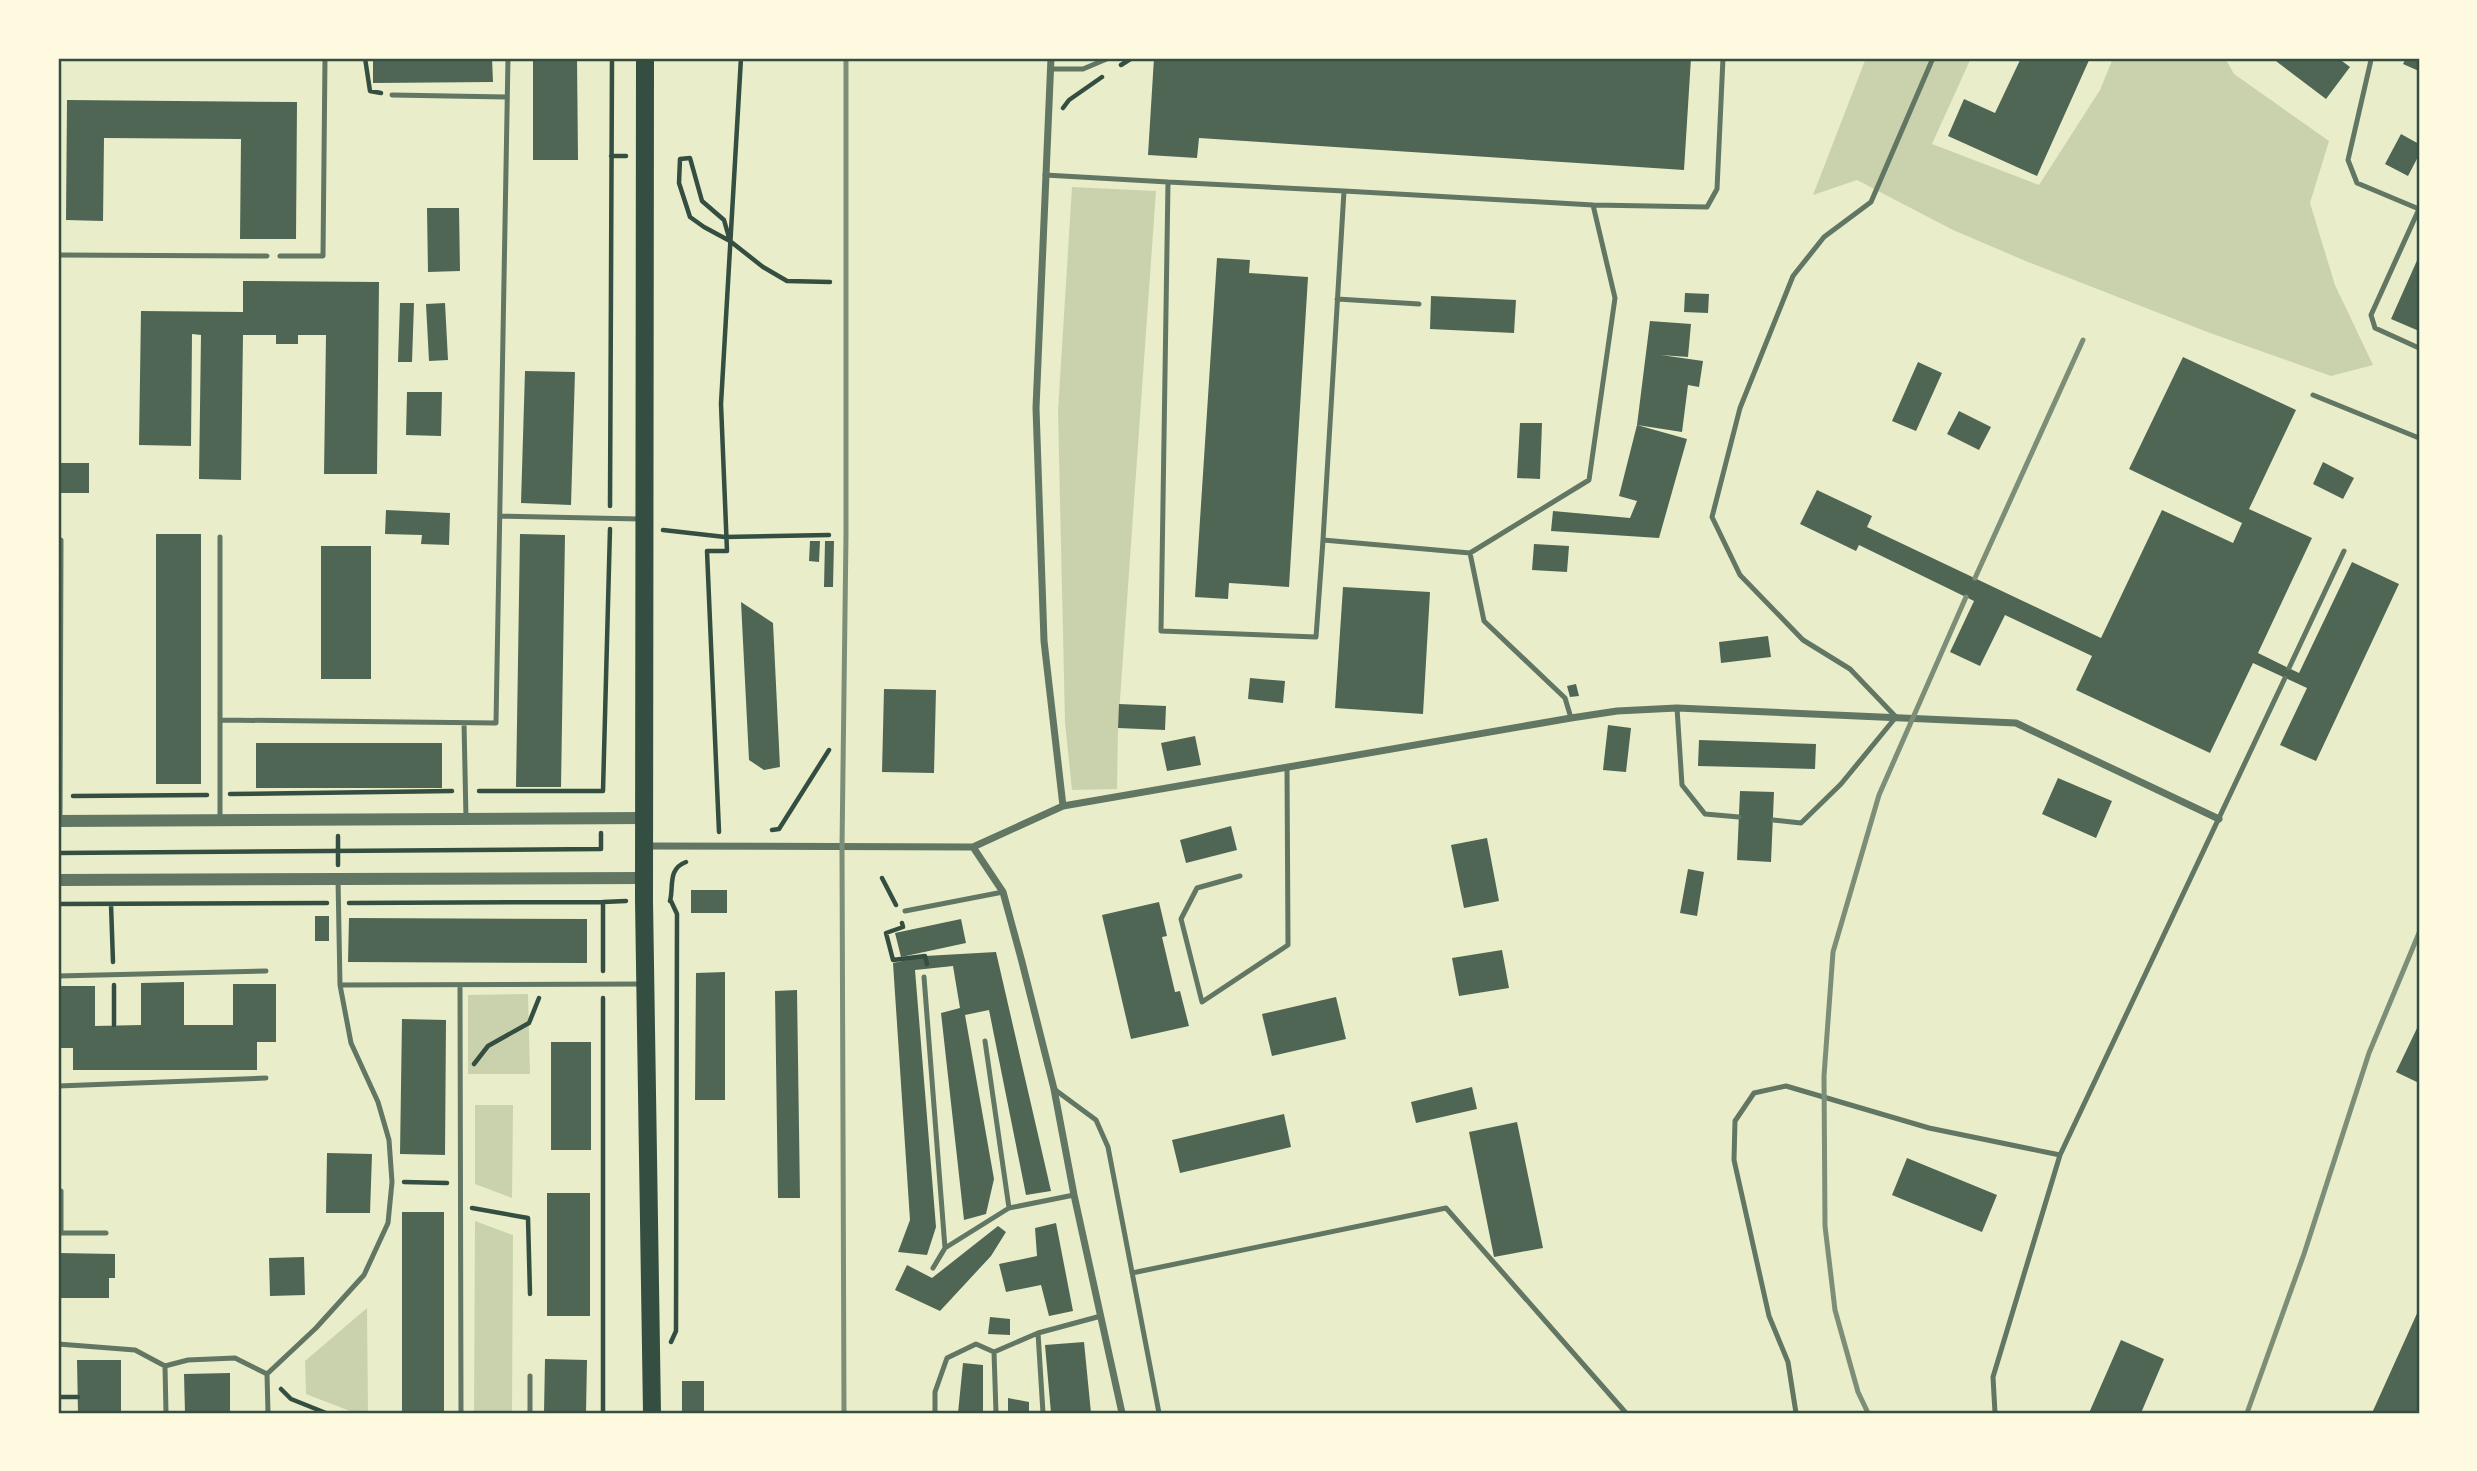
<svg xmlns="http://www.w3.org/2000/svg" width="2477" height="1471" font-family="Helvetica,sans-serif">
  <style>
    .green { fill: #cad2ad }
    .building { fill: #4f6655 }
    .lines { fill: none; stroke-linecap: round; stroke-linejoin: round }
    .path { stroke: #344e41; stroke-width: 4.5 }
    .service { stroke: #617663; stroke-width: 5 }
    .minor { stroke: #617663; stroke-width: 7 }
    .tertiary { stroke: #617663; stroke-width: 12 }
    .primary { stroke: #344e41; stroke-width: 18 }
    .rail { stroke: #7c8e77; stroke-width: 5 }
    .neatline { fill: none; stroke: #344e41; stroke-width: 2.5 }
  </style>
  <rect width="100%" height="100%" fill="#e9edc9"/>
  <path class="green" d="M1866,58H1971L1932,144L2039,185L2100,90L2113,58H2225L2234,74L2329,141L2310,203L2335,285L2373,365L2331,376L2210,333L2028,262L1953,230L1857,180L1813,195Z
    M1072,187L1156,191L1118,728L1117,789L1072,790L1065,722L1058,411Z
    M528,994L530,1074H468V995Z
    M475,1105H513L512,1198L475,1184Z
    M475,1221L513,1235L512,1413H474Z
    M367,1308L368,1413H355L306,1394L305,1361Z"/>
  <path class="building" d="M373,58H492L493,82L373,83Z
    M533,58H577L578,160H533Z
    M1154,58H1691L1684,170L1199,138L1197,158L1148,155Z
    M2021,58H2090L2037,176L1948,136L1964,99L1995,113Z
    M2272,58H2338L2350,67L2326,99Z
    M2406,58H2419V71L2403,64Z
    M67,100L297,102L296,239H240L241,139L104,138L103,221L66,220Z
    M2401,134L2419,144V155L2408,176L2385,164Z
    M427,208H459L460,271L428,272Z
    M2419,256V331L2391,319Z
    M1217,258L1250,260L1249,273L1308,277L1289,587L1229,583L1228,599L1195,597Z
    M243,281L379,282L377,474H324L326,335H298V344H276V335H243L241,480L199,479L201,335L192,334L191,446L139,445L141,311L243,312Z
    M1685,293L1709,294L1708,313L1684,312Z
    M1431,296L1516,300L1514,333L1430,329Z
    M400,303H414L412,362H398Z
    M445,303L448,360L429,361L426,304Z
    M1650,321L1691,324L1688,357L1661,355L1703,361L1699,387L1688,385L1682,432L1637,425L1687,439L1659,538L1551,531L1553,511L1630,518L1637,501L1619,496L1637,425Z
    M2183,357L2296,410L2249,509L2312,538L2258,653L2299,673L2352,562L2399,584L2316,761L2280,745L2307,688L2253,663L2210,753L2076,690L2092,656L2005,615L1980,666L1950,652L1974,601L1859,545L1856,551L1800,524L1817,490L1872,516L1867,527L2101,638L2162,510L2233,543L2242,523L2129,469Z
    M1918,362L1942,373L1916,431L1892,421Z
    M525,371L575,372L571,505L521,503Z
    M407,392H442L441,436L406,435Z
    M1959,411L1991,427L1979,450L1947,434Z
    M1520,423H1542L1540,479L1517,478Z
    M2323,462L2354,478L2343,499L2313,484Z
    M58,463H89V493H58Z
    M386,510L450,513L449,545L421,544L422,535L385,534Z
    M156,534H201V784H156Z
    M520,534L565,535L561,787H516Z
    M810,541H820L819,562L809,561Z
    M825,541H834L833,587H824Z
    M1534,544L1569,546L1567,572L1532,570Z
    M321,546H371V679H321Z
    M1343,587L1430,592L1423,714L1335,708Z
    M741,602L773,623L780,767L764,770L749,760Z
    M1768,636L1771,657L1721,663L1719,642Z
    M1250,678L1285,681L1283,703L1248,699Z
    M1576,684L1579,696L1570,697L1567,686Z
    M884,689L936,690L934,773L882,772Z
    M1119,704L1166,706L1165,730L1118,728Z
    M1608,725L1631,728L1626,772L1603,770Z
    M1195,736L1201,765L1167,771L1161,743Z
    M1699,740L1816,744L1815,769L1698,766Z
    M256,743H442V788H256Z
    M2058,778L2112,801L2096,838L2042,814Z
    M1740,791L1774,792L1771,862L1737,860Z
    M1231,826L1237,850L1186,863L1180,840Z
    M1487,838L1499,901L1464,908L1451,845Z
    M1688,869L1704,872L1697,916L1680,913Z
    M691,890H727V913H691Z
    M1159,902L1167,936L1162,937L1175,992L1180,991L1189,1026L1131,1039L1102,915Z
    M315,916H329V941H315Z
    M349,918L587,919V963L348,962Z
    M961,919L966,943L901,957L895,933Z
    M1502,950L1509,988L1459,996L1452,958Z
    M996,952L1051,1191L1026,1195L989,1010L965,1015L994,1179L986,1214L964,1220L941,1013L960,1008L953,966L915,970L936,1227L927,1255L898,1252L910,1220L893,963L925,956Z
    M725,972V1100H695L696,973Z
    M184,982V1025H233V984H276V1042H257V1070H73V1048H58V986H95V1026L141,1025V983Z
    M797,990L800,1198H778L775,991Z
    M1336,997L1346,1039L1272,1056L1262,1014Z
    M402,1019L446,1020L445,1155L400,1154Z
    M2419,1024V1083L2396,1072Z
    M551,1042H591V1150H551Z
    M1472,1087L1477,1109L1416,1123L1411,1102Z
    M1284,1114L1291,1147L1180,1173L1172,1140Z
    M1517,1122L1543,1248L1494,1257L1469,1132Z
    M58,1139H61V1167H58Z
    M327,1153L372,1154L370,1213H326Z
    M1907,1158L1997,1195L1982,1232L1892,1195Z
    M547,1193H590V1316H547Z
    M402,1212H444V1413H402Z
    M1056,1223L1073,1311L1049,1316L1041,1285L1006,1292L999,1264L1037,1256L1035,1228Z
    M998,1226L1006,1232L991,1256L940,1311L895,1290L907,1265L932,1278Z
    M58,1253L115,1254V1278H109V1298H58Z
    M304,1257L305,1295L270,1296L269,1258Z
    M2419,1309V1413H2372Z
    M990,1317L1010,1319V1335L988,1334Z
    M2121,1340L2164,1359L2141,1413H2089Z
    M1084,1342L1091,1413H1051L1045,1345Z
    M545,1359L587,1360L586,1413H544Z
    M77,1360H121V1413H78Z
    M963,1363L983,1365V1413H958Z
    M230,1373V1413H185L184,1374Z
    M682,1381H704V1413H682Z
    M1008,1398L1029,1402V1413H1008Z"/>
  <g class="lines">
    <path class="path" d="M365,58L370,91L381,93
      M1121,65L1132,58
      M1063,108L1069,100L1102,77
      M611,156H626
      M730,241L704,227L690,217L679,183L680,159L690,158L702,201L724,220L730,241L763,267L787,281L830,282
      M610,506L612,58
      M663,530L725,537L829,535
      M479,791H603L610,529
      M230,794L452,791
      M73,796L207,795
      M772,830L779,829L829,750
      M719,832L707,551H727L721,404L741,58
      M58,853L601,849V833
      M338,865V836
      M882,878L896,905
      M670,901C674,887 667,869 686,862
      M603,902L626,901
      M349,903L603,902V971
      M58,904L327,903
      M111,904L113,962
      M902,923L903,927L886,933L893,960L925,956L927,964
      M114,985V1025
      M474,1064L488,1046L529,1023L539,998
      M404,1182L447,1183
      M472,1208L528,1218L530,1294
      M671,1342L676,1331L677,914L671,901
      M281,1389L291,1399L326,1413
      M58,1397H78
      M603,1413V998"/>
    <path class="service" d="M2371,60L2348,160L2357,183L2419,209
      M1050,69H1083L1109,58
      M392,95L506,97
      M1045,175L1168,182
      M1593,205L1707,207L1717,189L1723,58
      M2419,209L2371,315L2375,328L2419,348
      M58,255L267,256
      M280,256H323L325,58
      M1337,299L1419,304
      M2313,395L2419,438
      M500,516L640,519
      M1323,540L1316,637L1161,631L1168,182L1344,191
      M1470,553L1323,540L1344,191L1593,205L1615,298L1589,480L1470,553L1484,621L1565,698L1571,718
      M2289,668L2344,551
      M1677,708L1682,785L1705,814L1739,817
      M220,720V537
      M464,723L466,818
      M220,818V720L496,723L508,58
      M1773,820L1801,823L1841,784L1896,717L1850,669L1803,640L1740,575L1712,517L1740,408L1793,276L1824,237L1871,202L1933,58
      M60,821L61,540
      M1240,876L1197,888L1181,919L1202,1002L1288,945L1287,767
      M338,879L340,985L644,984
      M905,911L1003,892
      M58,976L266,971
      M924,977L945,1248L933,1268
      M460,985L461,1413
      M58,1086L266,1078
      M1054,1089L1096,1120L1108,1147L1159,1413
      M58,1191H61V1233H106
      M1009,1208L1074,1195
      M945,1248L1009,1208L985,1041
      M1132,1273L1446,1208L1626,1413
      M1038,1333L1101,1316
      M58,1344L135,1350L165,1366L166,1413
      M994,1352L996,1413
      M165,1366L188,1360L235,1358L267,1374
      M530,1376V1413
      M268,1413L267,1374L316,1328L364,1275L388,1223L392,1182L389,1140L378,1102L351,1043L340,985
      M935,1413V1392L947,1358L976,1344L994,1352L1038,1333L1043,1413
      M1796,1413L1788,1362L1769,1316L1734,1160L1735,1121L1754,1093L1786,1086L1929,1128L2060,1155L2285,678
      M1995,1413L1993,1377L2060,1155"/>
    <path class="minor" d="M1051,58L1036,408L1044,641L1063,806
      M645,846L973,847L1063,806L1571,718L1617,711L1677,708L2016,723L2219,819
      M973,847L1003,892L1022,962L1054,1089L1074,1195L1122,1413"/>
    <path class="tertiary" d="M58,821L644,818
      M58,880L644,878"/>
    <path class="primary" d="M645,58L644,901L652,1413"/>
    <path class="rail" d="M1975,578L2083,340
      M844,1413L842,847L846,535V58
      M1868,1413L1858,1392L1835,1310L1825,1226L1824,1076L1833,952L1879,795L1966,597
      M2247,1413L2304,1254L2369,1053L2419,933"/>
  </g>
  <rect width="2477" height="1471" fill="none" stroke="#fefae0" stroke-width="119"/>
  <rect x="60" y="60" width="2358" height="1352" class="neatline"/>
</svg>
